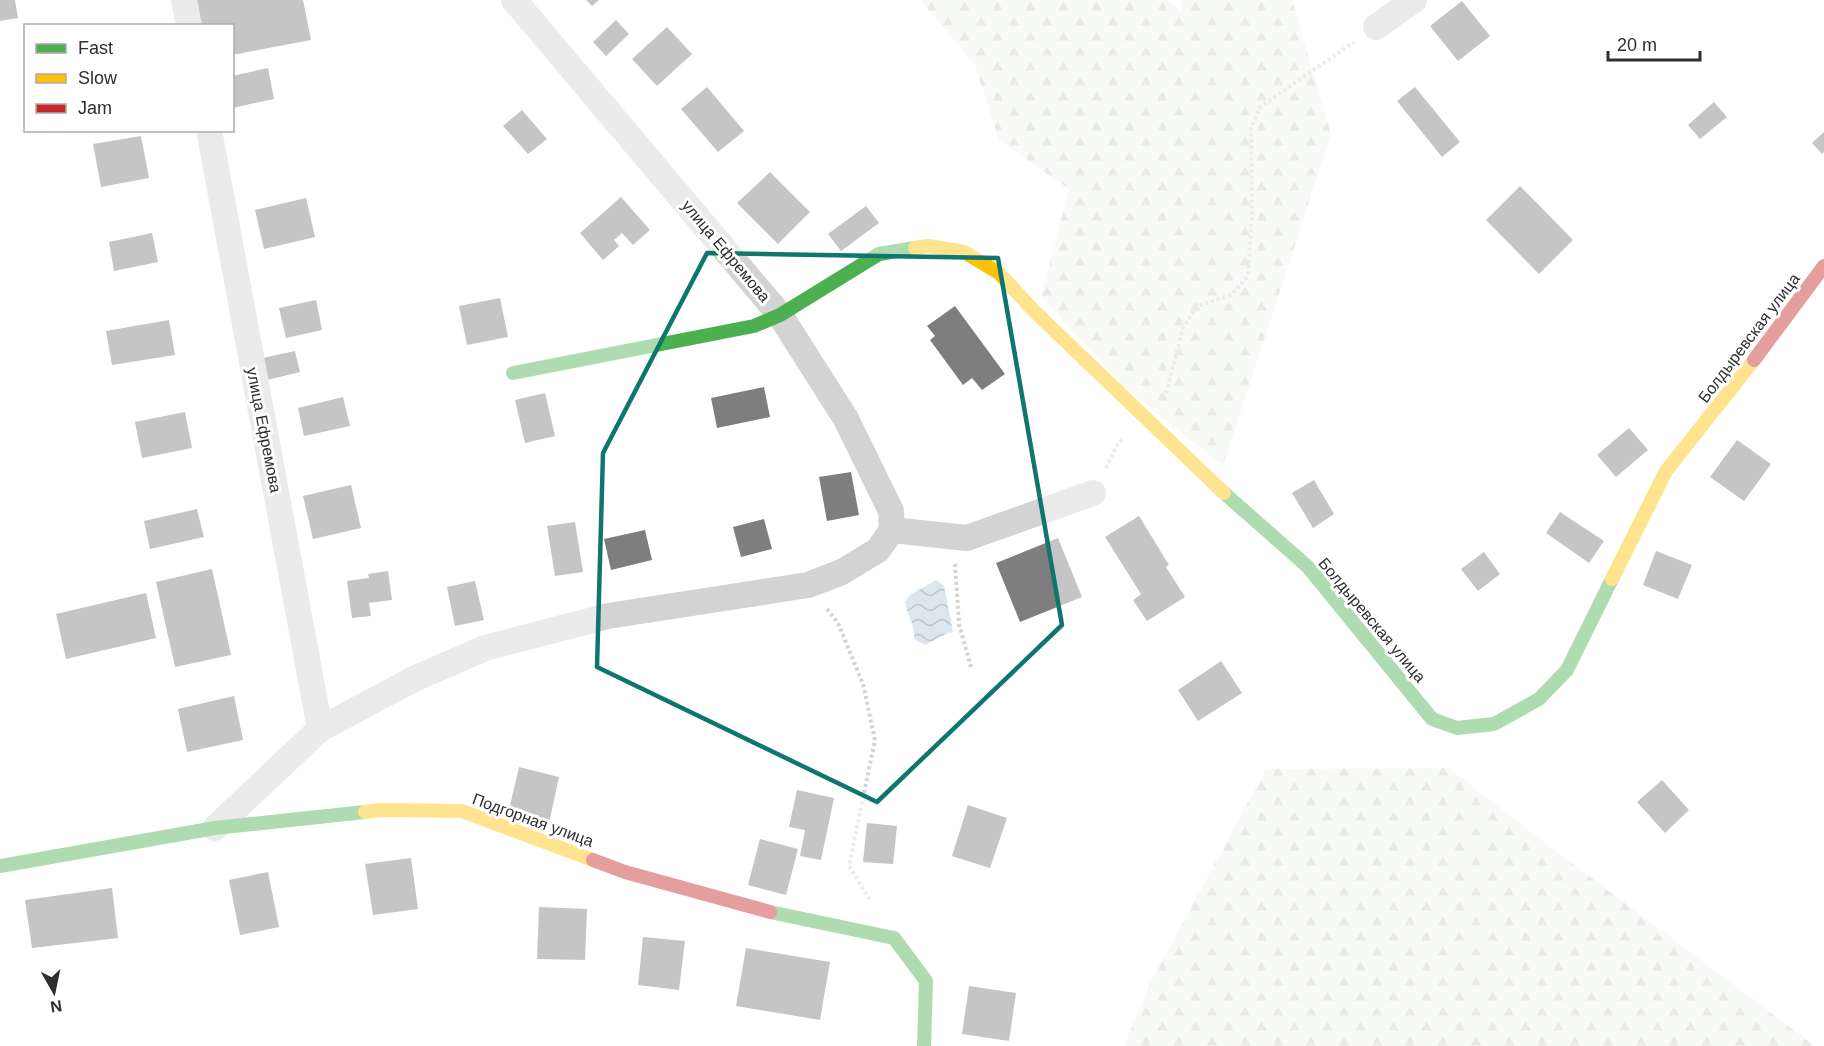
<svg xmlns="http://www.w3.org/2000/svg" width="1824" height="1046" font-family="Arial,sans-serif">
  <style>
    .forest { fill: url(#forest-firs) }
    .water { fill: url(#water-waves) }
    .building { fill: #7e7e7e }
    .lines { fill: none; stroke-linecap: round; stroke-linejoin: round }
    .path { stroke: #d3d3d3; stroke-width: 4; stroke-dasharray: 3 3; stroke-linecap: butt }
    .street { stroke: #d3d3d3; stroke-width: 26 }
    .fast { stroke: #4caf50; stroke-width: 14 }
    .slow { stroke: #ffc107; stroke-width: 14 }
    .jam { stroke: #c62828; stroke-width: 14 }
    .marked { fill: none; stroke: #0f766e; stroke-width: 4.5; stroke-linejoin: round }
    .labels { text-anchor: middle; dominant-baseline: central; stroke-width: 6; stroke-linejoin: round; paint-order: stroke }
    .street-label { font-size: 16px; fill: #2e2e2e; stroke: #fff }
  </style>
  <defs>
    <pattern id="forest-firs" width="22" height="20" patternUnits="userSpaceOnUse" patternTransform="scale(1.5)"><rect width="22" height="20" fill="#f0f3ed"/><path d="M5 1l3.5 6h-7zM16 11l3.5 6h-7z" fill="#ced1cc"/></pattern>
    <pattern id="water-waves" width="16" height="10" patternUnits="userSpaceOnUse" patternTransform="scale(1.5)"><rect width="16" height="10" fill="#dbe6ee"/><path d="M0 5q4-4 8 0t8 0" fill="none" stroke="#bcc6cc"/></pattern>
  </defs>
  <rect width="100%" height="100%" fill="#fff"/>
  <path class="forest" d="M920,0H1167L1181,11V0H1292L1331,134L1223,466L1124,387L1041,296L1069,189L999,140L975,65Z
    M1449,768L1549,846L1815,1046H1124L1150,983L1266,769Z"/>
  <path class="water" d="M936,580L944,586L953,632L948,633L925,645L914,639C916,629 907,613 905,602L910,595Z"/>
  <path class="building" d="M0,0H15L18,18L0,21Z
    M191,0H303L311,40L232,55V26H196Z
    M586,0H599L592,6Z
    M1462,1L1490,36L1458,61L1430,26Z
    M616,20L629,34L606,56L593,42Z
    M667,27L692,54L657,86L632,59Z
    M268,68L274,99L232,108V76Z
    M707,87L744,131L718,152L681,109Z
    M1415,87L1460,142L1442,157L1397,101Z
    M1714,102L1727,117L1700,139L1688,125Z
    M522,110L547,139L528,154L503,126Z
    M1824,132V152L1822,154L1812,143Z
    M141,136L149,178L101,187L93,144Z
    M770,172L810,212L778,244L737,203Z
    M1520,186L1573,240L1539,274L1486,220Z
    M621,197L650,230L633,245L622,233L614,240L619,246L603,260L580,233Z
    M306,198L315,237L264,249L255,210Z
    M866,206L879,223L841,251L828,234Z
    M152,233L158,262L114,271L109,242Z
    M500,298L508,337L467,345L459,306Z
    M316,300L322,330L286,338L279,308Z
    M955,306L1005,374L982,390L972,378L963,385L930,340L935,336L927,326Z
    M169,320L175,355L112,365L106,331Z
    M295,351L300,372L263,381L258,359Z
    M764,387L770,417L717,428L711,398Z
    M545,393L555,436L525,443L515,400Z
    M343,397L350,426L304,436L298,408Z
    M185,412L192,448L142,458L135,422Z
    M1629,428L1648,450L1616,477L1597,455Z
    M1737,440L1771,464L1744,501L1710,477Z
    M851,472L859,515L827,521L819,477Z
    M1314,480L1334,514L1313,528L1292,493Z
    M351,485L361,528L313,539L303,496Z
    M197,509L204,537L150,549L144,521Z
    M1560,512L1604,541L1589,563L1546,533Z
    M1139,516L1169,565L1166,567L1185,597L1147,621L1133,600L1141,594L1105,537Z
    M764,519L772,549L741,557L733,527Z
    M575,522L583,572L555,576L547,526Z
    M645,530L652,560L611,570L604,539Z
    M1058,538L1082,597L1020,622L996,563Z
    M1656,551L1692,565L1678,599L1643,585Z
    M1484,552L1500,574L1478,591L1461,569Z
    M212,569L231,655L175,667L156,582Z
    M388,571L392,600L369,603L371,616L352,618L347,581L369,578L368,574Z
    M475,581L484,620L455,626L447,587Z
    M146,593L156,638L66,659L56,614Z
    M1221,661L1242,693L1198,721L1178,690Z
    M234,696L243,740L187,752L178,709Z
    M519,767L559,777L549,823L508,814Z
    M1662,780L1689,810L1665,833L1637,802Z
    M797,790L834,798L821,860L800,856L805,830L789,827Z
    M968,805L1007,818L990,868L952,856Z
    M867,823L897,826L893,864L863,862Z
    M760,839L798,849L786,895L748,885Z
    M411,858L418,909L373,915L365,864Z
    M268,872L279,927L240,935L229,880Z
    M112,888L118,938L32,948L25,900Z
    M539,907L587,909L585,960L537,959Z
    M643,937L685,941L679,990L638,985Z
    M746,948L830,962L820,1020L736,1006Z
    M969,986L1016,993L1009,1041L962,1034Z"/>
  <g class="lines">
    <path class="path" d="M1166,393L1183,328L1197,306L1231,295L1248,276L1252,216L1251,128L1260,107L1354,42
      M1106,468L1118,443L1123,439
      M955,564L959,624L971,667
      M827,609L838,623L863,684L875,740L849,866L870,900"/>
    <path class="street" d="M184,0L189,26
      M514,0L780,315L846,419L891,511L892,530
      M1376,27L1414,0
      M209,130L320,729
      M892,530L967,538L1093,493
      M215,828L320,729L414,679L485,648L608,616L808,585L842,572L878,550L892,530"/>
    <path class="fast" d="M513,373L754,326L780,315L879,254L915,248
      M1224,493L1308,567L1432,719L1457,728L1494,724L1539,699L1567,670L1612,579
      M0,866L215,828L365,812
      M770,912L894,938L926,981L924,1046"/>
    <path class="slow" d="M915,248L928,246L964,252L999,273L1033,310L1224,493
      M1612,579L1666,471L1754,360
      M365,812L381,810L462,811L593,860"/>
    <path class="jam" d="M1754,360L1824,266
      M593,860L625,872L770,912"/>
  </g>
  <path d="M0 0H1824V1046H0ZM707,253L998,258L1062,625L877,802L597,667L603,453Z" fill="#fff" fill-opacity=".55" fill-rule="evenodd"/>
  <path class="marked" d="M707,253L998,258L1062,625L877,802L597,667L603,453Z"/>
  <g class="labels">
    <g class="street-label">
      <text transform="translate(726 251) rotate(50)">улица Ефремова</text>
      <text transform="translate(1749 338) rotate(-53)">Болдыревская улица</text>
      <text transform="translate(264 430) rotate(79)">улица Ефремова</text>
      <text transform="translate(1372 620) rotate(50)">Болдыревская улица</text>
      <text transform="translate(533 820) rotate(20)">Подгорная улица</text>
    </g>
  </g>
  <rect x="24" y="24" width="210" height="108" fill="#ffffff" stroke="#ababab" stroke-width="1.5"/>
  <rect x="36" y="44" width="30" height="9" fill="#4caf50" stroke="#ababab" stroke-width="1.5"/>
  <text x="78" y="54" font-size="18" fill="#2e2e2e">Fast</text>
  <rect x="36" y="74" width="30" height="9" fill="#ffc107" stroke="#ababab" stroke-width="1.5"/>
  <text x="78" y="84" font-size="18" fill="#2e2e2e">Slow</text>
  <rect x="36" y="104" width="30" height="9" fill="#c62828" stroke="#ababab" stroke-width="1.5"/>
  <text x="78" y="114" font-size="18" fill="#2e2e2e">Jam</text>
  <g transform="translate(54 992) rotate(171)" stroke="#ffffff" stroke-width="4.5" paint-order="stroke">
  <path d="M0-4.5L10 22L0 15L-10 22Z" fill="#2e2e2e"/>
  <text y="-9" font-size="16" font-weight="bold" text-anchor="middle" fill="#2e2e2e">N</text>
  </g>
  <path d="M1608 51v9h92v-9" fill="none" stroke="#2e2e2e" stroke-width="3"/>
  <text x="1617" y="51" font-size="18" fill="#2e2e2e" stroke="#ffffff" stroke-width="4.5" paint-order="stroke">20 m</text>
</svg>
